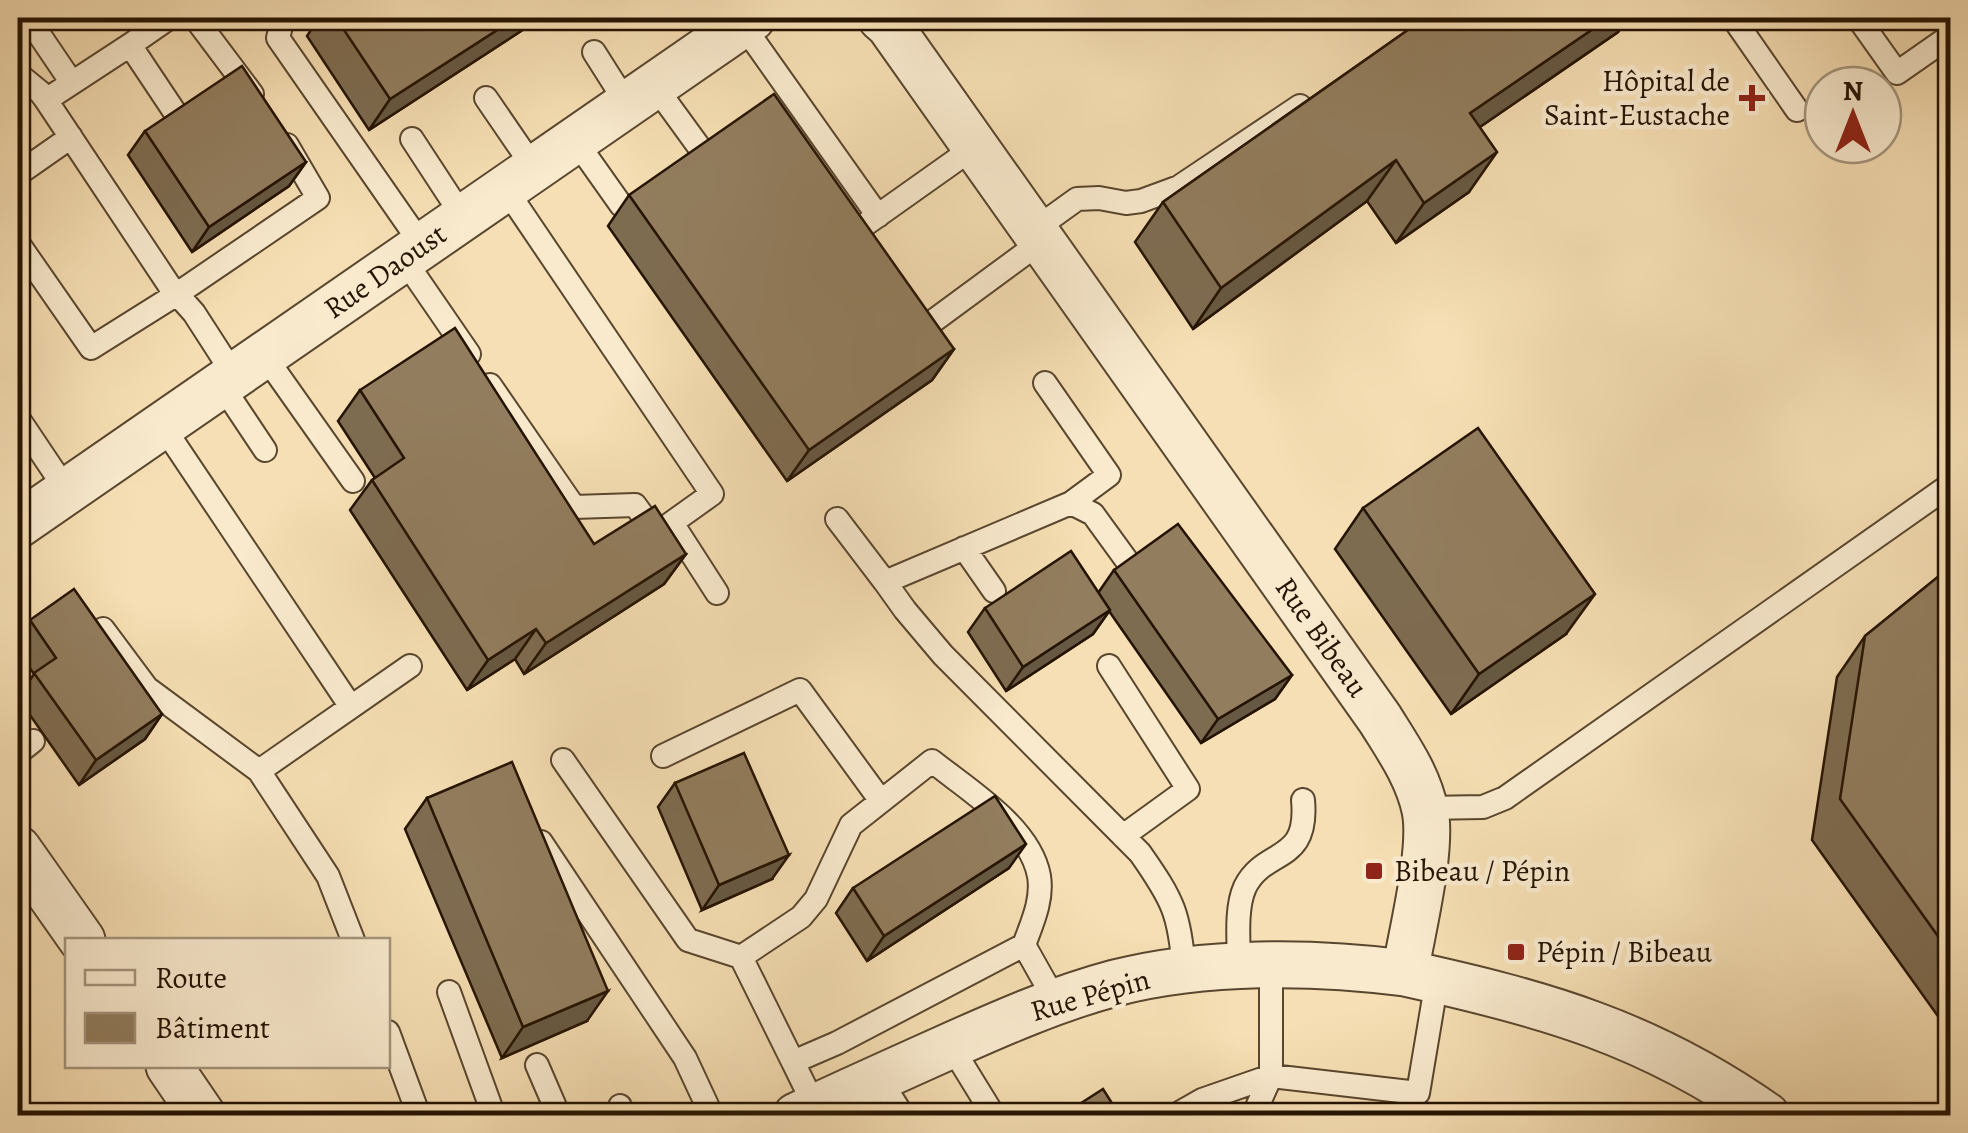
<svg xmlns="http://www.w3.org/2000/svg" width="1968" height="1133" font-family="Alegreya,serif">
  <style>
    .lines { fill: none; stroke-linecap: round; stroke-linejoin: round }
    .lane-casing { stroke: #59462e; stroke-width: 26 }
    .street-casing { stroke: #59462e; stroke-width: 49 }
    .lane { stroke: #f9eace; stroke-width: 22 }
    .street { stroke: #f9eace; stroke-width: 45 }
    .wall { fill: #7e6c51; stroke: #251301; stroke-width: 2.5 }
    .shaded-wall { fill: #665842; stroke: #251301; stroke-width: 2.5 }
    .building { fill: #927d5e; stroke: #251301; stroke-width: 2.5 }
    .poi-dot { fill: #8f2418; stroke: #f9eace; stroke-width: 4 }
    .labels { text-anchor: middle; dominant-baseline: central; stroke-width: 9; stroke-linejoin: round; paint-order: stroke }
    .poi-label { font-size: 30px; fill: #251301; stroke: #f9eace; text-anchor: start }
    .street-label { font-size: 30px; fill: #251301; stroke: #f9eace }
  </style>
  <rect width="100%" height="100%" fill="#f6dfb4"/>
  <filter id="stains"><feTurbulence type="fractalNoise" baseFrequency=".002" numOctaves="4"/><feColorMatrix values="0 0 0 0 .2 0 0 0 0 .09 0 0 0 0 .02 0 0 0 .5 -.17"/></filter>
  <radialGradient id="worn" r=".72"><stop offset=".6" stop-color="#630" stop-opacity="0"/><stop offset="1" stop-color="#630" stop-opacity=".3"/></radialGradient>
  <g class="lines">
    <g class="lane-casing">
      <path id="lane" d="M28,18L72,83
        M195,18L252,94
        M283,18L278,38L422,245
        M1733,18L1797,110
        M1858,18L1897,73L1950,36
        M742,24L878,216
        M130,45L169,18
        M594,52L627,104
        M18,74L40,92L46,100L169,285L194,313L234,375
        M654,85L702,151
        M486,98L534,168
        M46,100L130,45L174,111
        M412,139L463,217
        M575,140L621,205
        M18,174L71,137
        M866,224L976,146
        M1034,230L1077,199L1099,198L1126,203L1141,201L1179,187L1300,106
        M18,243L91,348L177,294L318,198L287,145
        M403,258L469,354
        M917,333L1042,241
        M264,355L353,481
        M1045,383L1109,475L1071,503
        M221,384L265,450
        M490,385L574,507L635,505L656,534L712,494L505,188
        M18,418L67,491
        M162,425L351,707
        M837,519L885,582
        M672,523L717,593
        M964,548L994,591
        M1130,565L1093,514L1071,503L885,582L905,610L943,655L1140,853C1173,900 1180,914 1184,971
        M103,629L147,688L259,771
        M1109,666L1188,789L1123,836
        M18,753L33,741
        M663,756L800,690L881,801
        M563,760L688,940L741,957L793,1062
        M1425,808L1483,807L1505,798L1950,485
        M541,842L685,1058L712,1116
        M353,940L328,876L259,771L410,666
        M741,957L801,917L816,899L851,825L932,761C968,790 1030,827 1039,876C1043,900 1032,923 1024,945
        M1271,966V1076L1418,1093L1437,980
        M1239,967C1239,943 1235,909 1245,887C1265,847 1309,865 1303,800
        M449,992L494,1116
        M388,1032L419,1116
        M951,1046L994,1116
        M537,1065L559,1116
        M879,1078L903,1116
        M620,1106L624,1116
        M815,1107L793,1062L837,1043L1024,945L1056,1002
        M1174,1116L1202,1100L1271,1076
        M1253,1116L1271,1076"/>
    </g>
    <g class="street-casing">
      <path id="street" d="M881,18L889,25L1380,719C1398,748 1418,776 1425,810C1433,849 1412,931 1405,973C1543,1003 1649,1033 1767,1116
        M18,525L752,18
        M18,849L82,940
        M169,1066L203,1116
        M796,1116C845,1093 894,1071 943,1049C999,1024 1055,999 1115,983C1205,960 1313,961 1405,973"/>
    </g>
    <use href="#lane" class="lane"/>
    <use href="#street" class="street"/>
  </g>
  <path class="wall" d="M319,18H541L369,130L307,36Z
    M1425,18H1628L1618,32L1480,127L1469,192L1396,243L1367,201L1193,329L1135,242L1163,202Z
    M145,131L306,162L289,186L192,252L128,155Z
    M629,195L954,349L932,380L787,481L608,226Z
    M360,390L594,544L686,554L664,584L524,674L515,659L467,690L350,510L372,480L375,478L338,421Z
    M1363,508L1566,634L1451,714L1335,549Z
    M1950,567V1033L1812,840L1837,677L1865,636Z
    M1114,570L1292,675L1275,699L1201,743L1109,611L1093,634L1006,691L968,632L985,608L1098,593Z
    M30,620L162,714L145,739L79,785L18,698L34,674L18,651V638Z
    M675,783L772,879L702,910L658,807Z
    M427,798L587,1021L502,1058L405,829Z
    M1009,868L867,961L836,913L853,888Z"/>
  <path class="shaded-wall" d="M516,18H541L369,130L390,99Z
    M1609,18H1628L1618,32L1442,153L1470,113Z
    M1497,152L1469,192L1396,243L1424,203Z
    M1396,160L1367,201L1193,329L1221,288Z
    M306,162L289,186L192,252L209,227Z
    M954,349L932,380L787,481L809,450Z
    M686,554L664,584L524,674L546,643Z
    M1595,594L1566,634L1451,714L1479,674Z
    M1110,610L1093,634L1006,691L1023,667Z
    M536,629L515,659L467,690L488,660Z
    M1292,675L1275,699L1201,743L1218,719Z
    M162,714L145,739L79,785L96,760Z
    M1026,844L1009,868L867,961L884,936Z
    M789,855L772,879L702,910L719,885Z
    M608,991L587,1021L502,1058L523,1027Z"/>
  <path class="building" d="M336,18H516L390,99Z
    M1425,18H1609L1470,113L1497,152L1424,203L1396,160L1221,288L1163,202Z
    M242,66L306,162L209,227L145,131Z
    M774,94L954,349L809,450L629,195Z
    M455,328L594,544L655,506L686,554L546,643L536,629L488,660L372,480L404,458L360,390Z
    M1478,428L1595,594L1479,674L1363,508Z
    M1178,524L1292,675L1218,719L1114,570Z
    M1071,551L1110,610L1023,667L985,608Z
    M1950,567V953L1840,799L1865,636Z
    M74,589L162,714L96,760L34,673L56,658L30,620Z
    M744,753L789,855L719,885L675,783Z
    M512,762L608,991L523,1027L427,798Z
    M995,796L1026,844L884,936L853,888Z
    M1103,1089L1120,1116H1061Z"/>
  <g class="poi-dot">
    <path d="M1747 83h10v10h10v10h-10v10h-10v-10h-10v-10h10z"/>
    <rect x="1364" y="861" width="20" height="20" rx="5"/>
    <rect x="1506" y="942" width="20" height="20" rx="5"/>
  </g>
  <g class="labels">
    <g class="poi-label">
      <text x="1730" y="81" text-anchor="end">Hôpital de<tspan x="1730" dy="34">Saint-Eustache</tspan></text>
      <text x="1394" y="871">Bibeau / Pépin</text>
      <text x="1536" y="952">Pépin / Bibeau</text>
    </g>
    <g class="street-label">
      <text transform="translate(385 271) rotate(-35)">Rue Daoust</text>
      <text transform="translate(1322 637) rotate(55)">Rue Bibeau</text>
      <text transform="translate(1090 995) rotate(-16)">Rue Pépin</text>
    </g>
  </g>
  <rect width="1968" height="1133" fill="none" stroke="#f6dfb4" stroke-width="60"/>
  <rect x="20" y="20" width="1928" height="1093" fill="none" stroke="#251301" stroke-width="5"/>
  <rect x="30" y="30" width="1908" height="1073" fill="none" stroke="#251301" stroke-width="2.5"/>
  <rect x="65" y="938" width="325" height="130" fill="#f9eace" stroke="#a4947c" stroke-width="2.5"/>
  <rect x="85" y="970" width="50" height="15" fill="#f9eace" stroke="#a4947c" stroke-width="2.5"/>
  <text x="155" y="988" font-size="30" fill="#251301">Route</text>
  <rect x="85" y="1013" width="50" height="30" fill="#927d5e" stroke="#a4947c" stroke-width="2.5"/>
  <text x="155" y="1038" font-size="30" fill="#251301">Bâtiment</text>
  <g transform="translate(1853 115)"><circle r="48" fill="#f9eace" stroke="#a4947c" stroke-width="2.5"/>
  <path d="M0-8L18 38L0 25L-18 38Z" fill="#8f2418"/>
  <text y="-15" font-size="28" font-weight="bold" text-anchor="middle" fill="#251301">N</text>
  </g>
  <rect width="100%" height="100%" filter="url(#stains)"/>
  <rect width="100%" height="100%" fill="url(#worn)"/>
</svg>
